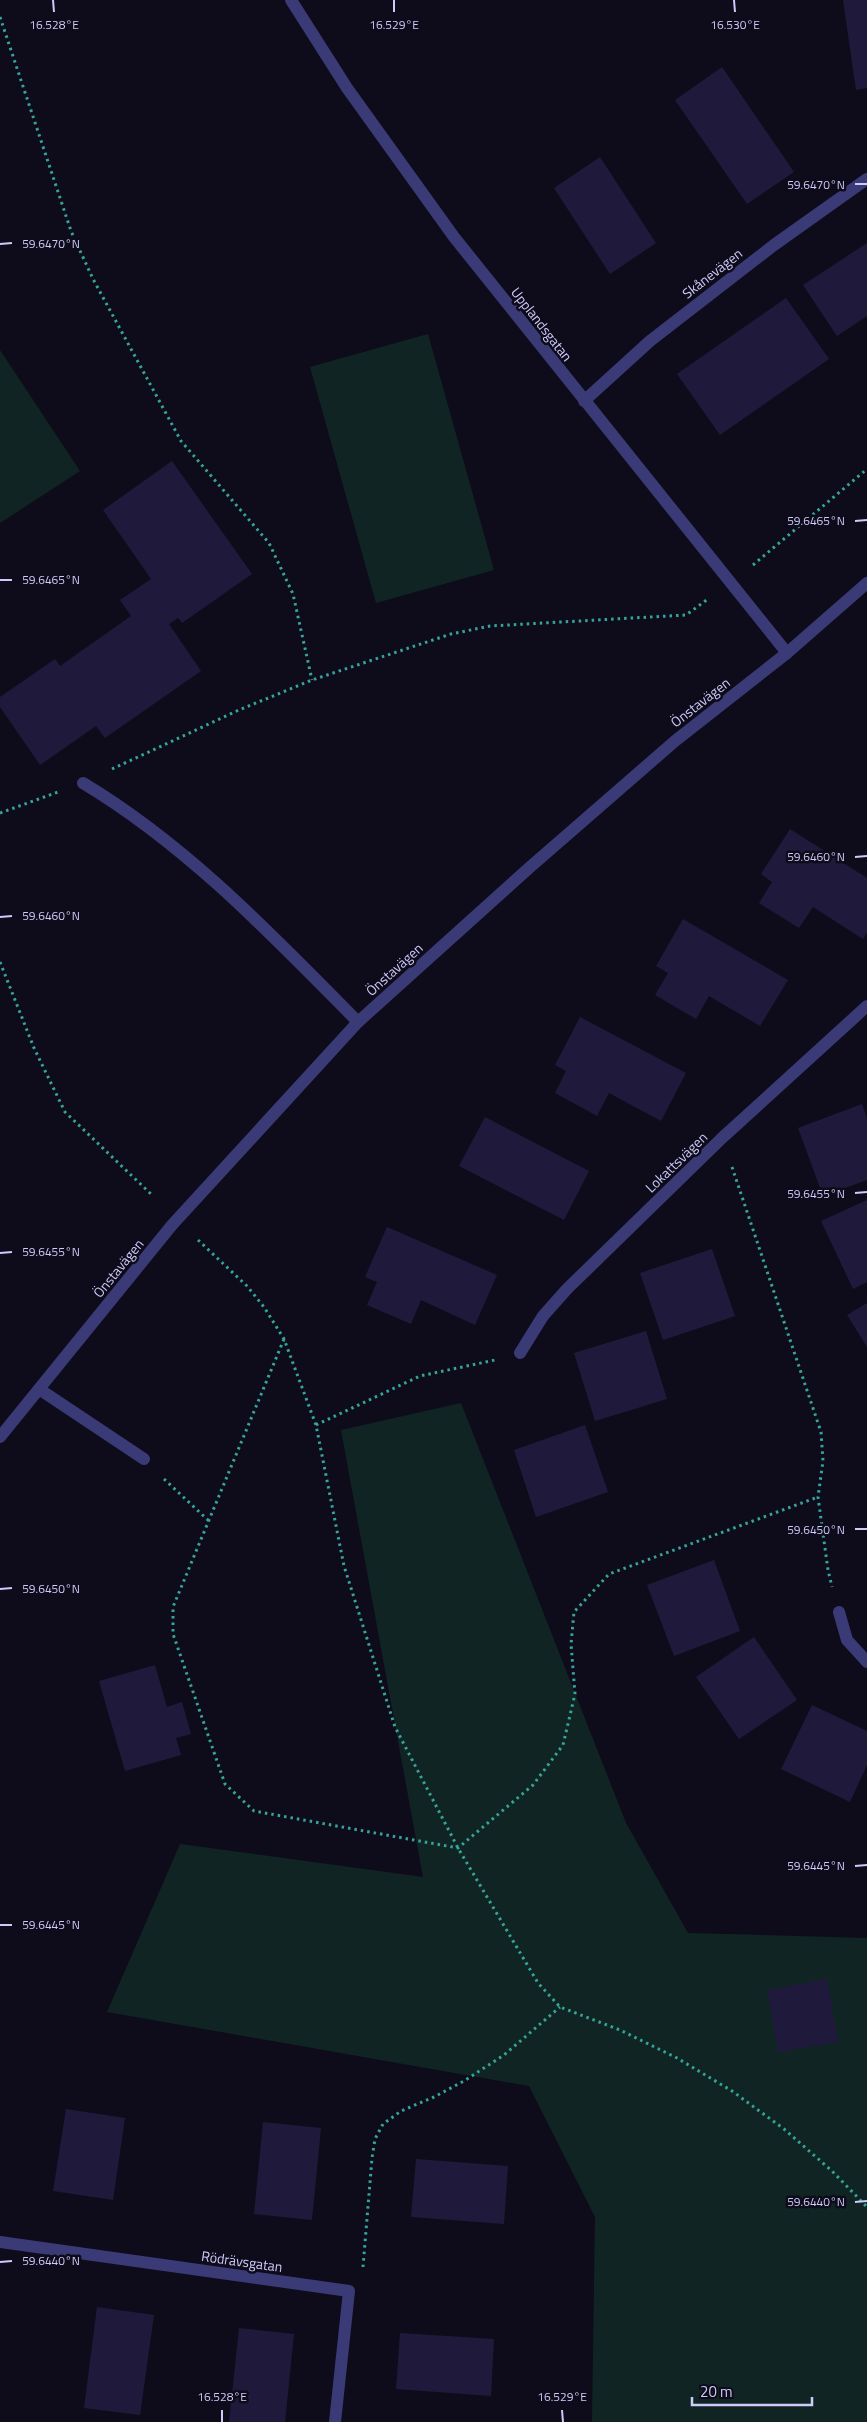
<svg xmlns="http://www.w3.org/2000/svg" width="867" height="2422" font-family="'Titillium Web',sans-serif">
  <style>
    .green { fill: #102523 }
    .building { fill: #1f1a3b }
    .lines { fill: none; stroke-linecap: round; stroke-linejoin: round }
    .path { stroke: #35a59a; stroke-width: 3; stroke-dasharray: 2.5 4; stroke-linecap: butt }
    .service { stroke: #3a3a77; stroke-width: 12 }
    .minor { stroke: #3a3a77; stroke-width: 12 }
    .tertiary { stroke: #3a3a77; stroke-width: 12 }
    .ticks { fill: none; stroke: #cecafb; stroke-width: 2 }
    .labels { text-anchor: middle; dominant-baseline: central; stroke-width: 5; stroke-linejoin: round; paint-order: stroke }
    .street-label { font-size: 14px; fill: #cecafb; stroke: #0e0c1b }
    .ticks-label { font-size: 12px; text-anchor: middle; fill: #cecafb; stroke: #0e0c1b; stroke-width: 5; stroke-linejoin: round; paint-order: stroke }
  </style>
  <rect width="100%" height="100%" fill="#0e0c1b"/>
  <path class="green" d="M428,334L494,570L376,603L310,367Z
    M0,350L80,471L0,523Z
    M461,1403L626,1823L688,1933L867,1938V2422H592L595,2217L529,2086L107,2012L180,1844L423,1877L341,1430Z"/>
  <path class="building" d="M843,0H867V88L856,90Z
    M722,67L794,172L747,204L675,100Z
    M600,157L656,243L610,274L554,188Z
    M867,243V316L837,336L803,285Z
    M786,298L829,359L720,435L677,374Z
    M172,461L252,574L182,623L178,618L169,624L201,671L105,738L96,726L40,765L0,707V697L55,659L60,666L131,616L120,600L151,579L103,510Z
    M790,829L867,878V933L863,939L813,907L799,928L759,903L772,882L761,874Z
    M683,919L788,980L760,1026L709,996L696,1019L655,995L668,973L656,966Z
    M580,1017L686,1073L661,1121L609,1093L597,1116L555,1093L566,1071L555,1065Z
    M862,1104L867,1118V1180L823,1196L798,1128Z
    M485,1117L589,1171L564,1220L459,1166Z
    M867,1200V1282L853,1289L821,1221Z
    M387,1227L497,1275L475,1325L421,1300L411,1324L367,1305L377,1282L365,1277Z
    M712,1249L735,1316L663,1340L640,1273Z
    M867,1303V1347L847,1315Z
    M646,1331L667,1399L595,1421L574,1353Z
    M585,1425L608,1492L536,1517L514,1450Z
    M714,1560L740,1631L674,1656L647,1585Z
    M754,1637L797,1700L739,1739L696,1677Z
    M155,1665L167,1707L182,1702L191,1734L176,1738L181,1755L125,1771L99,1681Z
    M812,1705L867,1731V1765L850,1802L781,1769Z
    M827,1979L838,2042L778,2052L767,1990Z
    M66,2109L125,2118L113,2200L53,2191Z
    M263,2122L321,2128L312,2220L254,2214Z
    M416,2159L508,2166L504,2224L411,2217Z
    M97,2307L154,2315L140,2415L84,2408Z
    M239,2328L294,2334L285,2422H229Z
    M400,2333L494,2339L491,2396L396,2389Z"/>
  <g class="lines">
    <path class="path" d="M0,17L71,231L93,279L181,441L269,543L293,594L312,680
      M753,565L867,469
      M112,769L239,710L312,680L451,634L490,626L686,615L708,599
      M0,813L58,792
      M0,962L34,1048L65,1112L152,1195
      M732,1167L821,1432L823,1461L818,1497L828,1570L832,1587
      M198,1240L247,1286L264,1307L284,1339L316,1425L344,1566L395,1727L458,1848L538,1983L560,2007L620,2030L677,2058L732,2091L784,2129L832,2171L867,2207
      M284,1339L173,1607V1634L225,1784L254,1811L458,1848L533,1785L563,1745L575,1694L571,1644L574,1612L609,1574L818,1497
      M316,1425L420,1376L495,1360
      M164,1479L209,1521
      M363,2267L372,2158L375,2139L383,2124L401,2111L434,2097L464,2081L504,2055L560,2007"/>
    <path class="service" d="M83,783C188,846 273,936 358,1022
      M39,1389L144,1459"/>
    <path class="minor" d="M291,0L347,88L454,237L787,653
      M584,401L650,341L774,245L867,179
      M520,1353L543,1316L567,1289L722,1138L867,1006
      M839,1612L847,1640L867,1662
      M0,2242L349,2291L335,2422"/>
    <path class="tertiary" d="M0,1437L172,1225L358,1022L529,868L675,741L787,653L867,583"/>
  </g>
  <path class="ticks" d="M53,0L54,12M394,0V12M734,0L735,12M855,184H867M0,244L12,243M855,521L867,520M0,580H12M855,857L867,856M0,917L12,916M855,1193L867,1192M0,1253L12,1252M855,1529H867M0,1589L12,1588M855,1866L867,1865M0,1925H12M855,2202L867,2201M0,2262L12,2261M222,2410V2422M562,2410L563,2422"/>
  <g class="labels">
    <g class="street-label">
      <text transform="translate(712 273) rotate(-38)">Skånevägen</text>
      <text transform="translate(542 324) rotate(52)">Upplandsgatan</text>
      <text transform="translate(700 702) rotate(-38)">Önstavägen</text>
      <text transform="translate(394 969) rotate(-42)">Önstavägen</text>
      <text transform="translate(676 1162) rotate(-44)">Lokattsvägen</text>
      <text transform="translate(118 1268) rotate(-51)">Önstavägen</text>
      <text transform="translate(242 2261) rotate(8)">Rödrävsgatan</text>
    </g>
  </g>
  <g class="ticks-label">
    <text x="735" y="29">16.530°E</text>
    <text x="54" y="29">16.528°E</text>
    <text x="394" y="29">16.529°E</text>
    <text x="816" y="189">59.6470°N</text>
    <text x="51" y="248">59.6470°N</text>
    <text x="816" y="525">59.6465°N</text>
    <text x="51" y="584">59.6465°N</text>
    <text x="816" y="861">59.6460°N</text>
    <text x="51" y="920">59.6460°N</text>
    <text x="816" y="1198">59.6455°N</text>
    <text x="51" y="1256">59.6455°N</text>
    <text x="816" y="1534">59.6450°N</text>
    <text x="51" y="1593">59.6450°N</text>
    <text x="816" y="1870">59.6445°N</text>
    <text x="51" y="1929">59.6445°N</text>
    <text x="816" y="2206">59.6440°N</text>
    <text x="51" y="2265">59.6440°N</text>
    <text x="222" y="2401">16.528°E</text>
    <text x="562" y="2401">16.529°E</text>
  </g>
  <path d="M692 2397v8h120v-8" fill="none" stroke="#cecafb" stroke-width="2.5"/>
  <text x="700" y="2397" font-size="15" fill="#cecafb" stroke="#0e0c1b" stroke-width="4" paint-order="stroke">20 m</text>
</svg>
